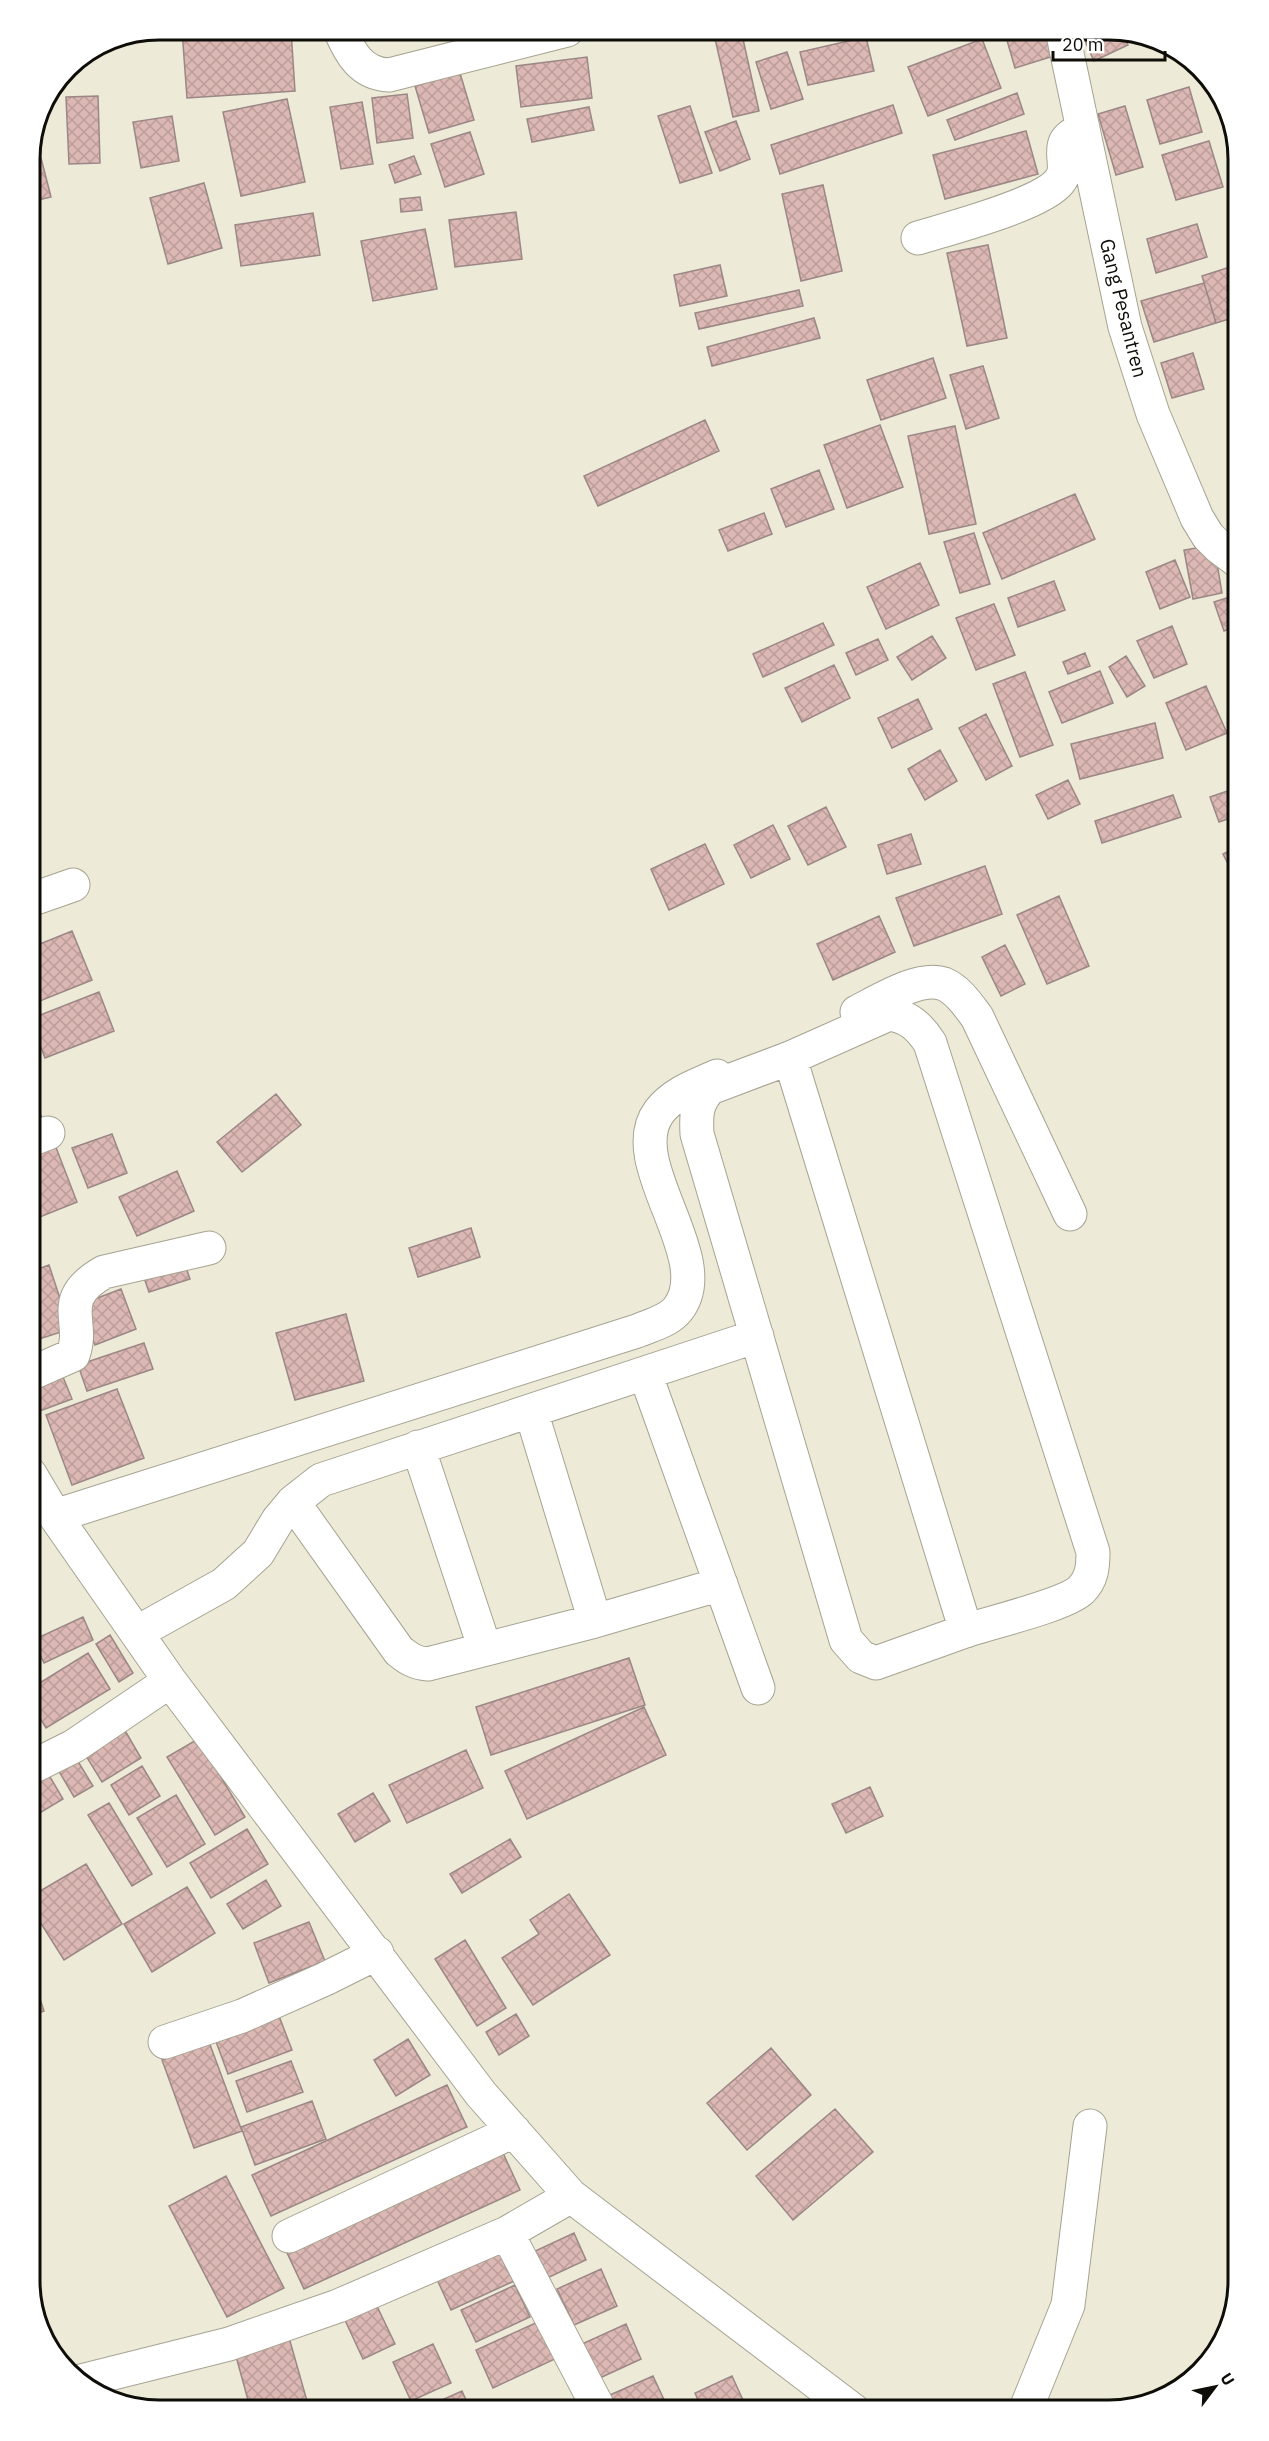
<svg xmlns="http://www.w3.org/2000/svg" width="1269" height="2441" font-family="'IBM Plex Sans',sans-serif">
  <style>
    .building { fill: url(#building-cross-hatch); stroke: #9b8785; stroke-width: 1.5 }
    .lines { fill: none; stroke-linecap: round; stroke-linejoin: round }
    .minor-casing { stroke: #a6a392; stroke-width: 35 }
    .minor { stroke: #fff; stroke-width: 33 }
    .labels { text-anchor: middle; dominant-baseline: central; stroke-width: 4.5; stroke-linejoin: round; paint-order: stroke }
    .street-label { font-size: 20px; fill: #0e0d07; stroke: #fff }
    .rim { fill: none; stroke: #0e0d07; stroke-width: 3 }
  </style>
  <defs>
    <pattern id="building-cross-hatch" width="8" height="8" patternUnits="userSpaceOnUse" patternTransform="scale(1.5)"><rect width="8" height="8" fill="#dcb8b4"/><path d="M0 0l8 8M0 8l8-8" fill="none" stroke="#bc9d99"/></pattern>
  </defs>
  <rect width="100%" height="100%" fill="#edead7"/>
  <path class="building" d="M182,30H291L295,91L187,98Z
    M351,30H400V32L352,40Z
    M403,30H458L404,38Z
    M713,30H741L759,111L733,117Z
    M1004,30H1053L1060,54L1015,68Z
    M1080,30H1118L1128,45L1094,61Z
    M866,37L874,71L808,85L800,52Z
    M982,39L1001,88L928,116L908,67Z
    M787,52L803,99L771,109L756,62Z
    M587,57L592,98L521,107L516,66Z
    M460,73L474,120L429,133L415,86Z
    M1189,87L1202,132L1160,144L1147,100Z
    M1017,93L1024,114L955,140L947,120Z
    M407,94L413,138L377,143L372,98Z
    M98,96L100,163L69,164L66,97Z
    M287,99L305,182L241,196L223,112Z
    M362,102L373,164L341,169L330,107Z
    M893,105L902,133L780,174L771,145Z
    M690,106L712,173L680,183L658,116Z
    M1125,106L1143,167L1116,175L1098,114Z
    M589,107L594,130L532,142L527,119Z
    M172,116L179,161L141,168L133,122Z
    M736,121L750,159L720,171L705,132Z
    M1026,131L1038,174L945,199L933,155Z
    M470,132L484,174L445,187L431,144Z
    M1209,141L1223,187L1176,200L1162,155Z
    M414,156L421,174L395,183L389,165Z
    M41,158L51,197L30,202V160Z
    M204,183L222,248L168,264L150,198Z
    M823,185L842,271L801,281L782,194Z
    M420,197L422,210L401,212L400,199Z
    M516,212L522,259L455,267L449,220Z
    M313,213L320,255L241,266L235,225Z
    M1197,224L1207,257L1156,273L1147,239Z
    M425,229L437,289L373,301L361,241Z
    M988,245L1007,338L967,346L947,253Z
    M1239,264V316L1216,323L1202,276Z
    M720,265L727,296L680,306L674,275Z
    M1204,283L1216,323L1154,342L1141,301Z
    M799,290L803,306L699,329L695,313Z
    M814,318L820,338L712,366L707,347Z
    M1193,353L1204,389L1172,398L1161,363Z
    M933,358L946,398L881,420L867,380Z
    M983,366L999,418L966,429L950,375Z
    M705,420L719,451L598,506L584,476Z
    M880,425L903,487L847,508L824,445Z
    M955,426L976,524L929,534L908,436Z
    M819,470L834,509L786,527L771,489Z
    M1075,494L1095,539L1002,579L983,533Z
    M764,513L772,534L728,551L719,530Z
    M974,533L990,584L960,593L944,542Z
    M1214,545L1222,593L1193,599L1184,550Z
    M1175,560L1190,597L1160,609L1146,572Z
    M920,563L939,605L886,629L867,587Z
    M1054,581L1065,610L1018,627L1008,598Z
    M1239,594V625L1224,631L1214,602Z
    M994,604L1015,655L976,670L956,618Z
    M823,623L834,645L763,677L753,654Z
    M1172,626L1187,664L1154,678L1137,641Z
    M932,636L946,658L912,680L897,657Z
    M878,639L888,660L856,675L846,653Z
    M1085,653L1090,666L1068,674L1063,662Z
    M1126,656L1145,686L1127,697L1109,667Z
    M834,665L850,698L802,722L785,688Z
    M1100,671L1113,703L1062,723L1049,692Z
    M1025,672L1053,745L1020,757L993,684Z
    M1206,686L1227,733L1186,750L1166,703Z
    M918,699L932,729L892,748L878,718Z
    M986,714L1012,766L986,780L959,728Z
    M1155,723L1163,758L1080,779L1071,744Z
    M940,750L957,781L925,800L908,769Z
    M1068,780L1080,804L1048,819L1036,795Z
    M1239,787V815L1219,822L1210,797Z
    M1173,795L1181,817L1102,843L1095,821Z
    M826,807L846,847L808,865L788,826Z
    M773,825L790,859L751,878L734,845Z
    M911,834L921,864L887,874L878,845Z
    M705,844L724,884L669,910L651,869Z
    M1239,846V885L1223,854Z
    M985,866L1002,914L914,946L896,898Z
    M1059,896L1089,966L1047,984L1017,915Z
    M879,916L895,952L833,980L817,944Z
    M72,931L92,980L30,1005V948Z
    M1005,945L1025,984L1001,996L982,957Z
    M99,992L114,1031L45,1058L30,1019Z
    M30,1089L42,1118L30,1123Z
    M276,1094L301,1125L242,1172L217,1142Z
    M112,1134L127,1173L88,1188L72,1148Z
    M52,1137L77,1202L30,1221V1146Z
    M177,1171L194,1211L137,1236L119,1197Z
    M471,1228L480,1257L418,1277L409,1248Z
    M182,1256L190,1279L149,1292L141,1269Z
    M49,1265L70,1329L30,1342V1272Z
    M121,1289L136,1329L95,1345L79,1305Z
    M346,1314L364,1381L295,1400L276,1333Z
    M144,1343L153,1369L87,1391L78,1365Z
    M61,1372L72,1399L37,1412L30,1393V1384Z
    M117,1389L144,1458L72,1485L46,1415Z
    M83,1617L93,1640L44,1663L33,1640Z
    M110,1635L133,1673L119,1682L96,1644Z
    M88,1653L110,1689L46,1728L30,1702V1689Z
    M629,1658L645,1705L491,1755L476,1707Z
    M644,1707L666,1755L527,1819L505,1771Z
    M30,1719L39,1736L30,1741Z
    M120,1722L141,1758L102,1782L80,1746Z
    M198,1739L245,1817L215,1835L167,1757Z
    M71,1750L93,1786L74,1797L53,1761Z
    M466,1750L483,1788L407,1823L389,1785Z
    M43,1765L63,1799L38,1814L30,1801V1773Z
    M142,1766L160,1796L129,1815L111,1785Z
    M870,1787L883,1816L846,1833L832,1804Z
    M373,1793L390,1821L355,1842L338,1814Z
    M176,1795L205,1844L167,1867L137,1818Z
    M109,1803L152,1874L132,1886L88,1815Z
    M247,1829L268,1864L211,1898L190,1863Z
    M510,1839L521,1857L462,1893L450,1874Z
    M86,1864L122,1924L64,1960L30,1906V1897Z
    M266,1880L281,1906L243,1929L227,1904Z
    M187,1887L215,1933L152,1972L124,1924Z
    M569,1894L610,1955L533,2005L502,1958L539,1934L530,1920Z
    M309,1922L325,1961L269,1983L254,1943Z
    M465,1940L506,2008L477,2026L435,1959Z
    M30,1968L44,2011L30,2016Z
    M516,2014L529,2036L499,2055L486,2032Z
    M279,2016L292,2050L228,2074L215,2039Z
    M408,2039L430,2075L396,2096L374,2060Z
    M209,2042L242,2131L194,2148L162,2060Z
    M771,2048L811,2095L747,2150L707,2103Z
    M291,2061L303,2092L247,2112L236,2081Z
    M447,2085L467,2127L271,2216L252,2175Z
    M312,2101L326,2139L255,2165L241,2127Z
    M835,2109L873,2152L793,2220L756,2176Z
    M498,2142L520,2190L304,2289L282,2242Z
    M226,2176L284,2288L227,2317L169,2206Z
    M574,2233L586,2260L545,2279L533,2252Z
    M508,2242L525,2276L451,2310L435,2275Z
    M601,2269L617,2306L574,2325L557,2289Z
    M515,2285L530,2317L476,2342L461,2310Z
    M375,2302L395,2344L363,2359L343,2316Z
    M540,2321L557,2358L493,2388L476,2350Z
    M626,2324L641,2359L589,2383L573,2348Z
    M288,2334L309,2408L301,2411H251L234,2349Z
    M433,2344L451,2383L411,2401L393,2362Z
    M653,2376L666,2404L652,2411H617L610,2395Z
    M732,2376L748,2411H703L695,2393Z
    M462,2391L471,2411H428L426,2407Z
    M545,2402L549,2411H525Z"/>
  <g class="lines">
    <g class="minor-casing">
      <path id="minor" d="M340,30C350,53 361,74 389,75L567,30
        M1062,30L1125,327L1153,414L1197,518L1208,536L1219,547L1239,562
        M918,238C950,228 1040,205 1059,182C1070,169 1060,156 1065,143C1068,136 1077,132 1083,128
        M30,900L73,885
        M857,1012C879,1001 920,975 944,984C958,990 968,1005 977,1017L1070,1214
        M889,1014C908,1016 920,1027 930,1043L1093,1552C1093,1567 1092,1579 1081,1590C1065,1605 992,1622 968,1630C937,1641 906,1652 876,1663L861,1657L846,1640L697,1134C696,1115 696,1103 710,1088L790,1058Z
        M790,1058L966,1631
        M30,1140L48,1133
        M645,1373L758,1688
        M30,1374L73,1355C86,1320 55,1300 104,1272L209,1248
        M531,1411L595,1621
        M418,1447L485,1649
        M30,1474L55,1516L170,1681L481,2094L571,2196L854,2411
        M293,1502L399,1651C409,1659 415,1663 428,1664L595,1621L721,1584
        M55,1516L637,1331C651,1325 669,1321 678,1309C718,1258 621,1163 659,1112C673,1093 697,1085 717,1076
        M138,1632L224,1584L258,1553L278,1520L293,1502L321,1480L757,1336
        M30,1768L74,1746L170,1681
        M165,2042L242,2016L325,1979L377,1953
        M507,2233L600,2411
        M289,2236L514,2131
        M81,2381L229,2344L338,2306L507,2233L571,2196
        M1025,2411L1068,2305L1090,2126"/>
    </g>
    <use href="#minor" class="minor"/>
  </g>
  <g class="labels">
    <g class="street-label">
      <text transform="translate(1124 308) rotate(76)">Gang Pesantren</text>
    </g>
  </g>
  <path d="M0 0H1269V2441H0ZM159 40H1109A119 119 0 0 1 1228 159V2281A119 119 0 0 1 1109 2400H159A119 119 0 0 1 40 2281V159A119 119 0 0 1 159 40Z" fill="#fff" fill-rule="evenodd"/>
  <path class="rim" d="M159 40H1109A119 119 0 0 1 1228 159V2281A119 119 0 0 1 1109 2400H159A119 119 0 0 1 40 2281V159A119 119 0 0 1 159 40Z"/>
  <g transform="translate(1215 2387) rotate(58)" stroke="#ffffff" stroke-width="4.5" paint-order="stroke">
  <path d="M0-4.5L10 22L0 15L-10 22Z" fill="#0e0d07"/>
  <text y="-9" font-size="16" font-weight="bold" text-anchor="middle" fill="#0e0d07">U</text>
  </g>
  <path d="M1053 51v9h112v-9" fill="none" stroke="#0e0d07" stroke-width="3"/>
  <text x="1062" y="51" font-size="18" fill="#0e0d07" stroke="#ffffff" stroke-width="4.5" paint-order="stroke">20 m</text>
</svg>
